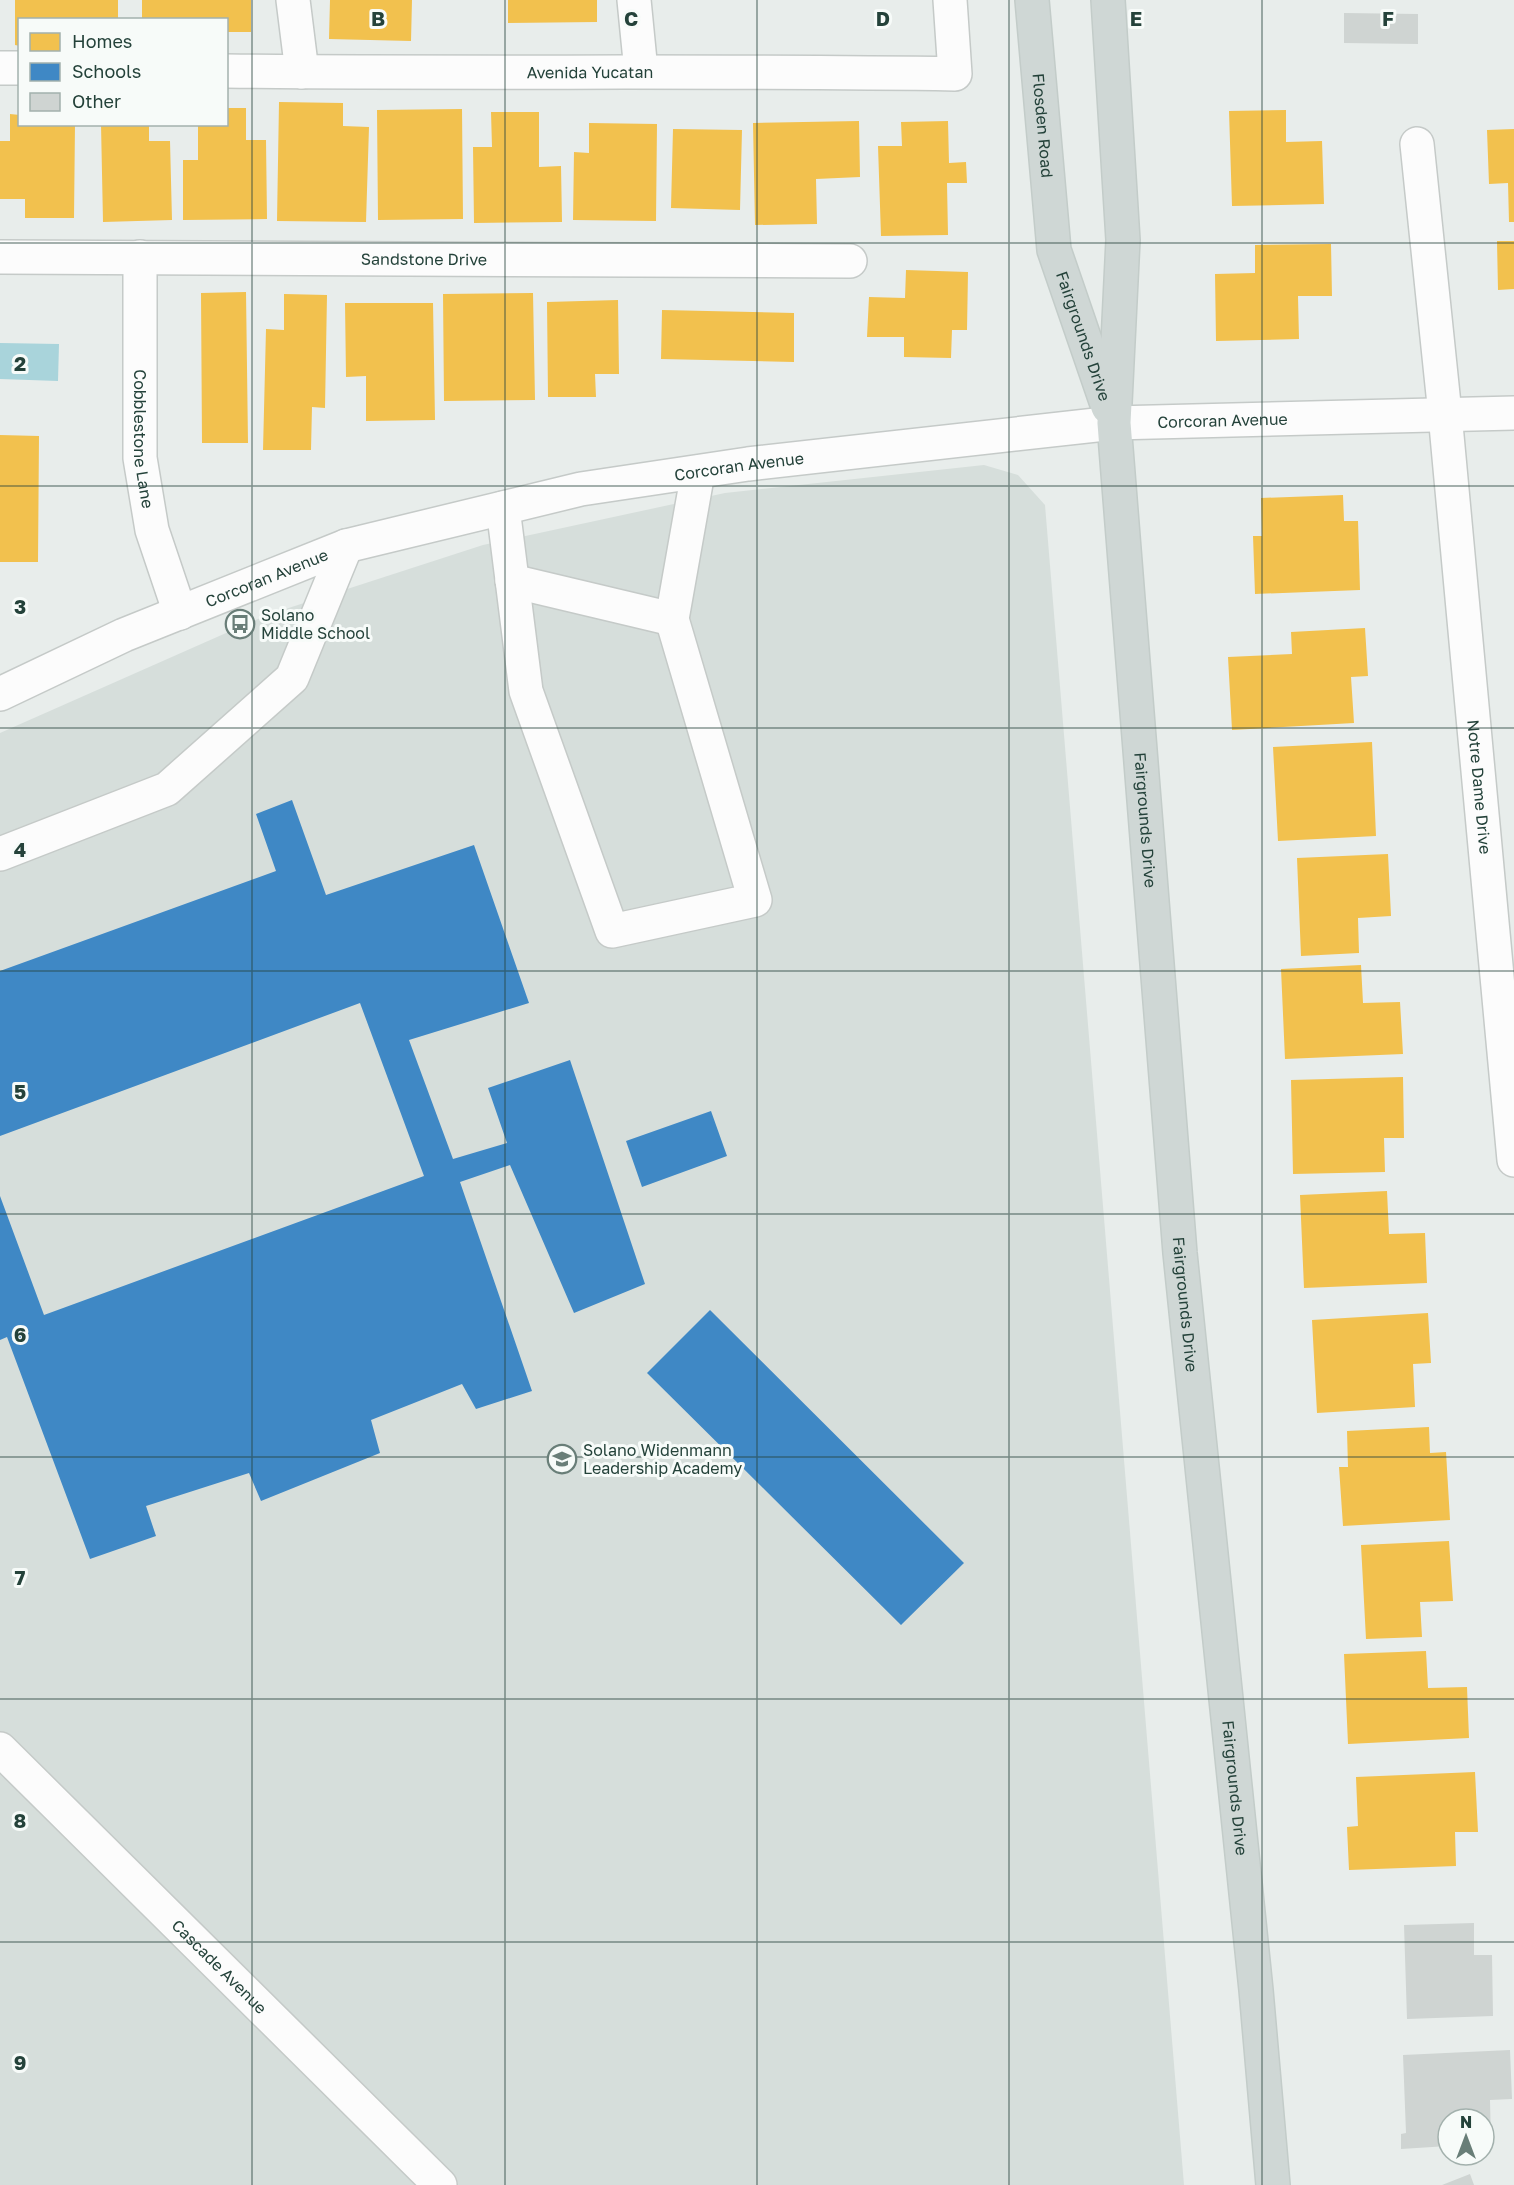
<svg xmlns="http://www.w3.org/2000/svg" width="1514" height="2185" font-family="'Golos Text',sans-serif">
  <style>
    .built { fill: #d6dedb }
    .water { fill: #a9d4db }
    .homes { fill: #f2c14e }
    .schools { fill: #3f88c5 }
    .building { fill: #cfd4d2 }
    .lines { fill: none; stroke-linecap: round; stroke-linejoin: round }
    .minor-casing { stroke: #c5cac8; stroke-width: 36 }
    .major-casing { stroke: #c3ccc9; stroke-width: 36 }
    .minor { stroke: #fcfcfc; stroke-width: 33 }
    .major { stroke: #cfd7d5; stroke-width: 33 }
    .grid { fill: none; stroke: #24423a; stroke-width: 1.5; stroke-opacity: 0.55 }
    .labels { text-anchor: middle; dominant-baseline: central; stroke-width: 6; stroke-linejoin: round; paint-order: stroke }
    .street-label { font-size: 16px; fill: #24423a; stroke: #f7fbf9 }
    .poi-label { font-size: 16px; fill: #24423a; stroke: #f7fbf9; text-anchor: start }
    .grid-label { font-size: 20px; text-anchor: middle; font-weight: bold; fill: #24423a; stroke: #f7fbf9; stroke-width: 6; stroke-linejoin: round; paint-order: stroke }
  </style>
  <rect width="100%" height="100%" fill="#e8edeb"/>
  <path class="built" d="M984,465L1018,475L1045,505L1184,2185H0V733L267,615L483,545L725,493Z"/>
  <path class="water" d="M0,343L59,344L58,381L0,379Z"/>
  <path class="homes" d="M15,0H118V20H20V46L15,45Z
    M142,0H251V32H226V20H142Z
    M330,0H412L411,41L329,39Z
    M508,0H597V22L508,23Z
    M279,102L343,103V126L369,127L366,222L277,221Z
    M226,108H246V140H266L267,219L183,220V160H198V124H226Z
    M462,109L463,219L378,220L377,110Z
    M1286,110V142L1322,141L1324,204L1232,206L1229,111Z
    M491,112H539V167L561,166L562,222L474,223L473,147H492Z
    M10,114L20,115V124H75L74,218H25V199H0V141H10Z
    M859,121L860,177L816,179L817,224L755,225L753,123Z
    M948,121L949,163L966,162L967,183H947L948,235L881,236L878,146H902L901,122Z
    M589,123L657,124L656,221L573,220L574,152L589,153Z
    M101,124H149V141H170L172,220L103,222Z
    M673,129L742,130L740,210L671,208Z
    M1514,129V222H1509L1508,183L1489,184L1487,130Z
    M1497,241H1514V289L1498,290Z
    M1331,244L1332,296H1298L1299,339L1216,341L1215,274L1255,273V245Z
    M906,270L968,272L967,330H952L951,358L904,357V337H867L869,297L905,298Z
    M246,292L248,443H202L201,293Z
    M533,293L535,400L444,401L443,294Z
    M284,294L327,295L325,408L312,407L311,450H263L266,329L284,330Z
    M618,300L619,374H595L596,397H548L547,302Z
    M345,303H433L435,420L366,421V376L346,377Z
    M662,310L794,313V362L661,359Z
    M0,435L39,436L38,562H0Z
    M1343,495L1344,521H1358L1360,590L1255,594L1253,536H1262L1261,498Z
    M1365,628L1368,676L1351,677L1354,723L1232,730L1228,657L1292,654L1291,632Z
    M1372,742L1376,836L1278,841L1273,747Z
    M1388,854L1391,916L1358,918L1359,953L1301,956L1297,858Z
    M1361,965L1363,1003L1400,1002L1403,1054L1285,1059L1281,969Z
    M1403,1077L1404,1138H1384L1385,1172L1293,1174L1291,1080Z
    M1387,1191L1389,1234L1425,1233L1427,1283L1304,1288L1300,1195Z
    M1428,1313L1431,1363L1413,1364L1415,1407L1317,1413L1312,1320Z
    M1429,1427L1430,1453L1446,1452L1450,1520L1343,1526L1339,1467H1348L1347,1431Z
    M1449,1541L1453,1601L1420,1602L1422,1637L1366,1639L1361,1545Z
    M1426,1651L1428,1688L1467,1687L1469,1738L1348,1744L1344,1654Z
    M1475,1772L1478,1832H1455L1456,1866L1349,1870L1347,1827L1358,1826L1356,1777Z"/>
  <path class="schools" d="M292,800L326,895L474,845L529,1003L409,1040L453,1159L507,1143L488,1088L570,1060L645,1284L574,1313L510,1165L460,1182L532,1391L476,1409L462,1384L371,1420L380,1453L261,1501L249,1473L146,1506L156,1536L90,1559L7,1337L0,1340V1196L44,1315L424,1176L360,1003L0,1136V971L276,871L256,814Z
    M711,1111L727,1156L642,1187L626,1141Z
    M710,1310L964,1563L901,1625L647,1373Z"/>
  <path class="building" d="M1344,13L1418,14V44L1344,43Z
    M1474,1923V1955H1492L1493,2016L1407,2019L1404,1925Z
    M1510,2050L1512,2099L1490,2100L1491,2144L1484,2145V2119H1448V2146L1401,2149V2134L1406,2133L1403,2055Z
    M1470,2174L1474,2185H1442Z"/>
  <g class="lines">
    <g class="minor-casing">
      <g id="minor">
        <path d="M293,0L302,72"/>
        <path d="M634,0L641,71"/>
        <path d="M0,68H20"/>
        <path id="s1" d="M226,71C469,74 712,70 955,74L950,0"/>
        <path id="s2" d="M1417,144L1445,414L1514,1160"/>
        <path id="s3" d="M0,257L850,261"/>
        <path id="s4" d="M140,257V458L152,530L180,613"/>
        <path d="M503,508L526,691L612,931L755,900L672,619L698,472"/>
        <path d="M512,581L672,619"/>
        <path id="s5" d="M0,694L124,635L346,546L581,489L748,464L1114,423L1514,413"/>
        <path d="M0,854L167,789L292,678L346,546"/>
        <path id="s6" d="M0,1749L440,2185"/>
      </g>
    </g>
    <g class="major-casing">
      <g id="major">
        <path id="s7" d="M1032,0L1054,250L1108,407"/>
        <path id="s8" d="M1108,0L1123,240L1114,423L1180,1253L1256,1990L1273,2185"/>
      </g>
    </g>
    <use href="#minor" class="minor"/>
    <use href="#major" class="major"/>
  </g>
  <path class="grid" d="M252,0V2185M505,0V2185M757,0V2185M1009,0V2185M1262,0V2185M0,243H1514M0,486H1514M0,728H1514M0,971H1514M0,1214H1514M0,1457H1514M0,1699H1514M0,1942H1514"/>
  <defs>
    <g id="bus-ring" transform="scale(1.5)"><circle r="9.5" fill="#f7fbf9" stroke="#697e78" stroke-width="1.5"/><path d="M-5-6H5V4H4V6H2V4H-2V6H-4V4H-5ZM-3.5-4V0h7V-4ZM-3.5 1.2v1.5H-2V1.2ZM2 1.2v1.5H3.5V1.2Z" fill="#697e78"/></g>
    <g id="school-ring" transform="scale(1.5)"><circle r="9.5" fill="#f7fbf9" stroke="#697e78" stroke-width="1.5"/><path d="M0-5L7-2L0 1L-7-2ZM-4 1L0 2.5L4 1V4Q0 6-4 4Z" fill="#697e78"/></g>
  </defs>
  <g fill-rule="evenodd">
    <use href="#bus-ring" x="240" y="624"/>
    <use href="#school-ring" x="562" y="1459"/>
  </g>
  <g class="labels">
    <g class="street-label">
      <text stroke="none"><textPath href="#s1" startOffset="364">Avenida Yucatan</textPath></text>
      <text stroke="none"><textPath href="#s7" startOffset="126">Flosden Road</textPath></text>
      <text stroke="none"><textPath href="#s3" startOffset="424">Sandstone Drive</textPath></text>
      <text stroke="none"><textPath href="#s7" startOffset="342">Fairgrounds Drive</textPath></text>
      <text stroke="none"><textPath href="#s5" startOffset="1264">Corcoran Avenue</textPath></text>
      <text stroke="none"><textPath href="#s4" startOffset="182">Cobblestone Lane</textPath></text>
      <text stroke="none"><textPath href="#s5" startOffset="778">Corcoran Avenue</textPath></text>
      <text stroke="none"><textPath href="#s5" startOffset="291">Corcoran Avenue</textPath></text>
      <text stroke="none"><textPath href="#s2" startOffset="646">Notre Dame Drive</textPath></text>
      <text stroke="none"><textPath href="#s8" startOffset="822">Fairgrounds Drive</textPath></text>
      <text stroke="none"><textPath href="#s8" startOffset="1308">Fairgrounds Drive</textPath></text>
      <text stroke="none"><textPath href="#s8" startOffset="1794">Fairgrounds Drive</textPath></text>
      <text stroke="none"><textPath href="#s6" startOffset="309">Cascade Avenue</textPath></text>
    </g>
    <g class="poi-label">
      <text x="261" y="615">Solano<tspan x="261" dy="18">Middle School</tspan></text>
      <text x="583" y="1450">Solano Widenmann<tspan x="583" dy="18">Leadership Academy</tspan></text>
    </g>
  </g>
  <g class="grid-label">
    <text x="378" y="26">B</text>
    <text x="631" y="26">C</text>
    <text x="883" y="26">D</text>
    <text x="1136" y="26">E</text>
    <text x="1388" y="26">F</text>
    <text x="20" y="371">2</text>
    <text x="20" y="614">3</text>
    <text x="20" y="857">4</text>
    <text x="20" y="1099">5</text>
    <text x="20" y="1342">6</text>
    <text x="20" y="1585">7</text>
    <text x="20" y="1828">8</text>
    <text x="20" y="2070">9</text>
  </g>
  <rect x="18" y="18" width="210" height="108" fill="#f7fbf9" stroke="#a3b1ad" stroke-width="1.5"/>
  <rect x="30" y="33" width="30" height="18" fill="#f2c14e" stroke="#a3b1ad" stroke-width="1.5"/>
  <text x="72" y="48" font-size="18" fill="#24423a">Homes</text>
  <rect x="30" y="63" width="30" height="18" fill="#3f88c5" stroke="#a3b1ad" stroke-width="1.5"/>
  <text x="72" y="78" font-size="18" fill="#24423a">Schools</text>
  <rect x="30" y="93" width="30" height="18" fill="#cfd4d2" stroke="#a3b1ad" stroke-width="1.5"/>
  <text x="72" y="108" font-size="18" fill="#24423a">Other</text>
  <g transform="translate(1466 2137)"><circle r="28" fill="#f7fbf9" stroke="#a3b1ad" stroke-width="1.5"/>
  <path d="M0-4.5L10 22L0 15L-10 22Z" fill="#697e78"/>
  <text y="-9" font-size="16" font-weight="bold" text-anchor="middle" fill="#24423a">N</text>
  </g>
</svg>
